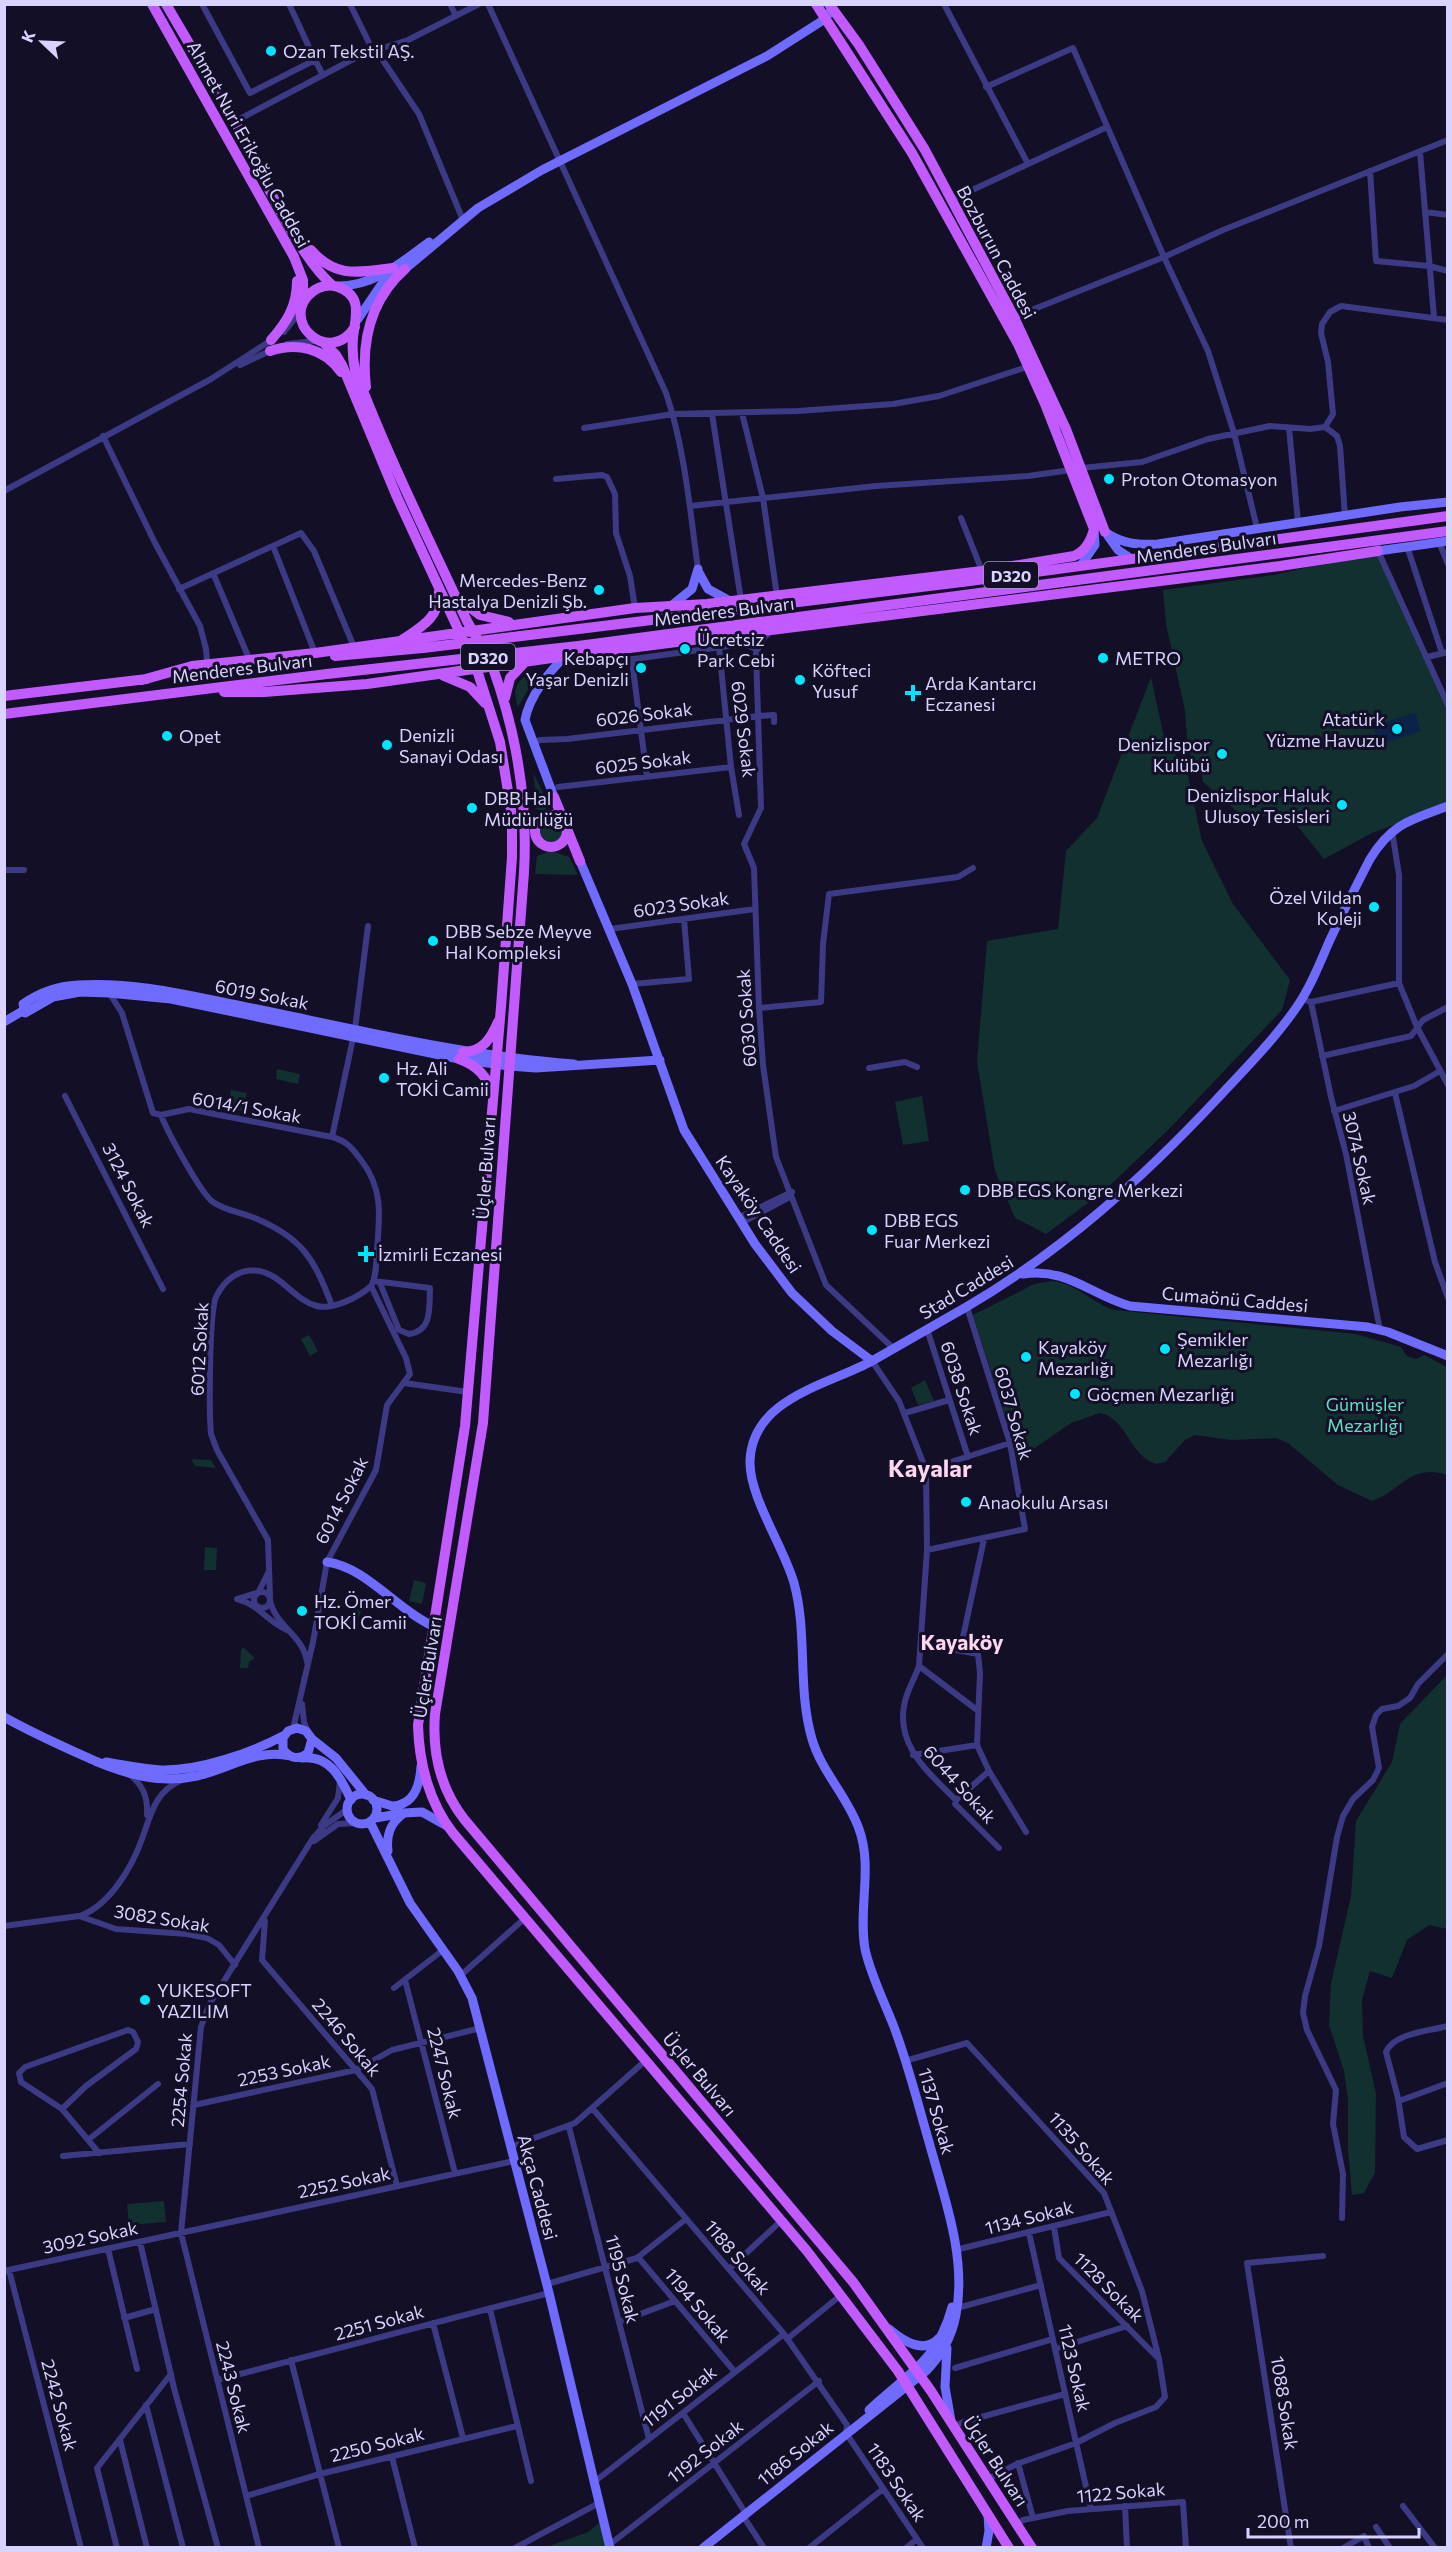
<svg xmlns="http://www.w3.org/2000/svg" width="1452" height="2552" font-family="Commissioner,sans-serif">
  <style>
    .green { fill: #12302f }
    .water { fill: #0c2248 }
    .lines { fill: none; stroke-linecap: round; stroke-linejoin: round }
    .street { stroke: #3d3a85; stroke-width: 6 }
    .secondary { stroke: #6f6bff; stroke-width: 9 }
    .primary { stroke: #c25bff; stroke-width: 10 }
    .poi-dot { fill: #00e5ff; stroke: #130f26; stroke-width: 2 }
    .labels { text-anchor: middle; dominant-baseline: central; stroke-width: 6; stroke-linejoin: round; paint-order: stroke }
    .shield { fill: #130f26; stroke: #9e99be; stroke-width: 1.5 }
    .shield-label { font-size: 16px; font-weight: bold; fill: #d9d4ff }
    .poi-label { font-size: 18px; fill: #d9d4ff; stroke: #130f26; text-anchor: start }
    .street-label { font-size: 18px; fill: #d9d4ff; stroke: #130f26 }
    .park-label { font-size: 18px; fill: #5fe0c0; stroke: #130f26 }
    .quarter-label { font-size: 21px; font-weight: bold; fill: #ffd6f0; stroke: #130f26 }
    .district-label { font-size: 24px; font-weight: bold; fill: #ffd6f0; stroke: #130f26 }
  </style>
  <rect width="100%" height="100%" fill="#130f26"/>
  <path class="green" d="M1378,551L1447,706V805L1372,833L1324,859L1286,812L1267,816L1241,815L1203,782L1201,771L1188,751L1185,710L1166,624L1163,590L1274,575Z
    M538,672L518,707C511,687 518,676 538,672Z
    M1151,677L1163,733L1188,776L1202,841L1233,904L1290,980L1282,1010L1169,1129L1104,1191L1046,1234L1015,1218L995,1171L977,1062L987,941L1058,929L1066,851L1097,818Z
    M533,773L548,802L546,809L542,812L535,808L537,802Z
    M539 831a12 12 0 1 1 24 0a12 12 0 1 1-24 0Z
    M551,851L569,857L578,875L535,874L537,856Z
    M277,1069L300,1074L298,1084L276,1079Z
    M231,1090L247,1093L243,1111L228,1109Z
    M922,1096L929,1141L903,1145L895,1102Z
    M1053,1281C1077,1284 1092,1303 1114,1310L1356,1334L1401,1347L1407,1356L1416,1359L1424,1355L1447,1367V1475C1411,1463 1401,1491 1372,1501L1338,1485L1288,1443L1276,1438L1231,1440L1195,1435L1185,1440L1165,1462L1156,1464C1130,1457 1127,1418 1100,1413L1071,1423L1019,1459L973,1315L1034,1284Z
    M309,1335L318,1351L310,1356L301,1339Z
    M925,1380L934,1401L918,1405L911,1388Z
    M191,1459L211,1460L216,1468L195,1466Z
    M205,1547L217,1548L216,1570H204Z
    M414,1580L426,1583L422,1604L409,1601Z
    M354,1595L364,1602L358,1620L351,1618Z
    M244,1648L255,1658L249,1662L248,1668H240L241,1649Z
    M1447,1675V1929L1429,1925L1407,1940L1392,1978L1370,1971L1362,2000L1363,2036L1376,2094L1375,2173L1364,2193L1352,2195L1348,2150V2100L1344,2071L1329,2025L1331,1983L1351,1896L1356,1821L1392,1762L1400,1724Z
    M164,2201L166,2222L129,2225L127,2204Z
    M603,2520L608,2547L544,2548L588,2532Z"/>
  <path class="water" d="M1415,713L1421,731L1379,745L1373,726Z"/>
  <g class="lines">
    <path class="street" d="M202,4L250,93L315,60L289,4
      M350,4L373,51L378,53L419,114L463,220
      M450,4L456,16
      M488,4L666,393C685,449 690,511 698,569
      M944,4L1028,164
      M315,60L323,75
      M986,87L1073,48L1164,257L1223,230L1448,140
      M234,122L361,55L408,40L479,4
      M1420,152L1434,317
      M1370,171L1376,261L1429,266L1448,271
      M951,200L1107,127
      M1425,212L1448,215
      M1014,317L1164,257L1208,351L1234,433L1257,528
      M284,332L300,312
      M287,344L315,341
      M240,365L272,350
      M742,413L763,498L777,596
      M712,414L741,600
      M1325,427L1337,436L1340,446L1345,516
      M584,428L673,414L798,411L893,404L939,396L1027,367
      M1289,428L1298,522
      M103,436L155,543L200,626L206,649L208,672
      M1081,468L1142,462L1208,439L1270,426L1310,429L1325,427L1333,414L1328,362L1321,333L1322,324L1330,312L1341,306L1448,320
      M556,479L602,475L607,477L615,494L616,533L630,576L635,608
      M4,491L211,379L273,339
      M690,506L876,486L1028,476L1071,470
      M961,518L982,571
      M1378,540V551L1448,705
      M1439,542L1448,564
      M273,546L315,653
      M1407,546L1442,653
      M213,573L250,661
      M179,589L301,533L314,551L354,647
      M770,632L763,639L756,653L761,808L744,844L754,868L759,1008L763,1065L776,1157L826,1285L893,1348
      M719,647L731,767L739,815
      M576,655L596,664L744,644L754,648
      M1427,657L1448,652
      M632,661L647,777
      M533,743L540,740L567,739L759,716L774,715V722
      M558,787L731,767
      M1392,831L1399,875V983L1417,1027L1448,1085
      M4,870H24
      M610,929L755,909
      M632,984L689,979L684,919
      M108,991L122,1013L153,1113L161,1115L189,1109L332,1137
      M1302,999L1311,1002L1331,1097L1346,1154L1380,1330
      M1311,1002L1399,983
      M759,1008L821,1002L823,944L829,894L958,877L973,868
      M1322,1056L1411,1036L1423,1020L1448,1007
      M869,1068L905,1062L917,1067
      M1395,1093L1435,1262L1448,1298
      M65,1096L163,1289
      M1334,1111L1414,1086L1440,1071
      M161,1115C167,1131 201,1194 213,1202C224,1210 239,1212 252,1217C302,1237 314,1258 332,1306
      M740,1217L792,1192
      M743,1222L788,1198L792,1192
      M374,1281L430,1288C429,1306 433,1331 409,1334L399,1330L380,1283
      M927,1329L968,1457
      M872,1361L899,1401L926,1470L927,1550L919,1666L977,1710
      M404,1383L468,1392
      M905,1413L949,1400
      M926,1470L1010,1443
      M927,1550L1025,1529L1010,1443L967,1307
      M259,1591L269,1571
      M254 1600a8 8 0 1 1 16 0a8 8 0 1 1-16 0Z
      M270,1597L268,1540L217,1450L211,1434C209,1413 209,1313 216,1297C224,1280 239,1268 259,1271C282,1275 294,1300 317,1306C333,1310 359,1297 371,1286
      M237,1599C260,1605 266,1621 287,1630
      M237,1599L256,1593
      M270,1600C275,1626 304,1636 307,1662
      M922,1644L978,1654L980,1673L977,1745L989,1771L1026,1832
      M960,1651L984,1539
      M919,1666C915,1678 908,1689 905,1701C894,1745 929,1773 956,1800L955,1804L999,1848
      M302,1704L304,1722L308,1732
      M293,1729L313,1642L327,1562L376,1470L387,1405L410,1374L406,1358L371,1286C377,1276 376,1261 377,1249C380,1215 383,1188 361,1160C352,1148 347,1141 332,1137L355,1029L368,926
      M913,1755L977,1745
      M129,1774C143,1785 148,1797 147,1815
      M956,1800L989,1771
      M321,1825L338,1798L340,1781
      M314,1841L338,1824L357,1823
      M80,1916C110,1905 132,1867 142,1839C151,1814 155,1791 182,1780
      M265,1921L262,1960L372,2089L397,2186
      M4,1926L79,1916L116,1929L187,1934L207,1938L219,1945L235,1965
      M460,1976L525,1918
      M405,1980L455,2173
      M394,1988L443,1950
      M1448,2026C1429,2031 1394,2033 1386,2052L1398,2098L1404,2137L1417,2149L1448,2140
      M905,2061L967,2043L1104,2193L1142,2291L1159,2359L1165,2397L1156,2407L1115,2423L1076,2443L1017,2464L988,2479
      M1399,2101L1448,2083
      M194,2105L356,2070L392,2050L481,2028
      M62,2109L86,2086L136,2049L138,2042L133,2032L128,2030L25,2067L19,2073L21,2082L62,2109L99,2153
      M593,2109L784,2334L847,2425L846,2433L923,2548
      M569,2127L649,2439
      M88,2140L158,2084
      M510,2147L575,2123L645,2061
      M63,2156L190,2144
      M1342,2218L1343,2174L1333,2124L1336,2090L1307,2030L1303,2013L1305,1996L1319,1946L1337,1837L1343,1816L1353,1799L1373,1780L1379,1768L1372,1727L1376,1715L1382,1709L1398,1706L1410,1698L1418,1684L1448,1654
      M1054,2227L1059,2258L1159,2359
      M1029,2233L1091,2509
      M140,2242L174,2388L218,2548
      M108,2249L137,2369
      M955,2250L1111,2212
      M638,2257L735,2372
      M729,2269L781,2221
      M9,2270L81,2548
      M4,2271L514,2161
      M547,2284L637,2258L686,2219
      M957,2308L1041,2285
      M490,2309L531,2481
      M124,2318L156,2309
      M619,2322L675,2301
      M433,2323L463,2438
      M787,2339L841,2295
      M1055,2349L1127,2326
      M291,2360L339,2548
      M955,2368L1053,2339
      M217,2380L549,2293
      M146,2405L183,2548
      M683,2413L746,2514
      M954,2427L963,2422L1065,2394
      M120,2440L147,2548
      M392,2457L415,2548
      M1018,2463L1033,2518
      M594,2482L784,2334
      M246,2496L320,2474L517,2426
      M1125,2506L1127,2548
      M1403,2506L1435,2548
      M743,2516L764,2548
      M1017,2524L1023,2520L1068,2511L1183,2502L1186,2548
      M1376,2527L1390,2548
      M609,2545L819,2381
      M117,2548L97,2468L171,2374
      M259,2548L181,2233L201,2027L209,2005L313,1838L325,1825L348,1809
      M515,2548L599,2503
      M809,2548L883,2489
      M906,2548L917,2539
      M1291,2548L1247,2263L1323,2256
      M1343,2548L1364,2536L1369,2548"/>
    <path class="secondary" d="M338,286C374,286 401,263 429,242
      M358,319L381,285L405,269L478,208L542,170L767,56L825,19L832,9
      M1105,532C1123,544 1137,545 1158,544L1400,507L1448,502
      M1108,536L1118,550L1130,558
      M1378,551L1448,541
      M1081,565L1095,545L1094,529
      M698,571L708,589L730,601
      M671,606L692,589L698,569
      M554,797L525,720C529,697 549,671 566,656
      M580,861L632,984L684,1130L755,1244L792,1293L832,1331L872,1361
      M4,1022L24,1010
      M574,1064C467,1056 363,1031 257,1009C199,998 138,981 78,985C58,986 40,992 23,1004L25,1013L53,997L80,992L109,993L171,999L459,1059L509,1066L536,1068L660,1060
      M1023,1274C1066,1267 1091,1295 1130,1306L1368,1327L1388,1332L1448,1356
      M327,1562C366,1567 397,1610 433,1626
      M4,1717C34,1734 64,1747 95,1761C129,1775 160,1784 197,1776C228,1769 258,1748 290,1756
      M312,1739L308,1753C299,1760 290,1759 283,1749V1738L288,1731L297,1728L306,1731L312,1739L336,1758L366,1795
      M302,1758C330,1755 341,1778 351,1800
      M106,1762C125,1765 142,1769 161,1770C199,1771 251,1753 285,1735
      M347 1809a15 15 0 1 1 30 0a15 15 0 1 1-30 0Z
      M373,1800L392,1806C415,1805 420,1784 421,1766
      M375,1818L404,1813
      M370,1822L410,1903L458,1971L472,1998L549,2293L610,2548
      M388,1851C386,1835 390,1823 404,1813L422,1812L447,1826
      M889,2329C903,2341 924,2355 939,2338
      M947,2348L945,2387L951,2421
      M869,2410C906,2375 938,2361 952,2307
      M703,2548L926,2371C941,2356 952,2336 956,2315C967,2257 944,2197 929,2142C918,2104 908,2064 894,2027C884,2001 871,1976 865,1949C858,1909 873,1867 859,1829C848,1797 821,1771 812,1739C797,1688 808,1634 794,1583C784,1547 749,1497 750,1461C752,1398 828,1385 872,1361C904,1343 936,1324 968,1306C1063,1250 1142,1179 1217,1099C1244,1070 1273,1041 1296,1008C1310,988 1319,965 1329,942C1342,914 1356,886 1370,859C1392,823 1411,820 1448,806
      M986,2548L989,2531L988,2515"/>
    <path class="primary" d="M152,4L294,257L303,280V301
      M166,4C189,44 214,84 236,124C261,170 295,253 333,286
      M829,4L859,45L925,150L1014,317L1066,429L1105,532
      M311,250C336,279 360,272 393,268
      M355,327C328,368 278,319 312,292C319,286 330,284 338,287C364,296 355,318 353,338C352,349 353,360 355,370C387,455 428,537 466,619C475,637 488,653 494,671C517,736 528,803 524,872L483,1423L435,1714C432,1752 440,1788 464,1819L853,2282L931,2391L1032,2548
      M271,340C287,322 297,306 297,281
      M323,342L336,355L342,365L397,497L477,670L500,742L512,816V857L501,1007L465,1426L418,1725C419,1763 429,1803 453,1833L807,2251L898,2371L1009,2548
      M270,351C297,342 324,348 341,372
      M366,387C361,343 370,300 405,269
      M459,599L480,615L509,622
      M402,640C422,627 440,617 439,591
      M335,656L423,648L970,581L1448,516
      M444,676L470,687L485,703
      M142,680L192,666L315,653L635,608L707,604L982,571L1074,556C1086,551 1091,541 1094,529L1045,404L1018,344L912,153L816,4
      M224,692H264L367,684L566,656L1280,566L1378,551
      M4,696L147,679
      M505,698L510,678L524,663
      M4,714L327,674L578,646L1448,531
      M554,797L580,861
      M535 831a16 16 0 1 1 32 0a16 16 0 1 1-32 0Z
      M463,1052C483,1052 491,1038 498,1022
      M459,1059C476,1065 488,1075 491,1094"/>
  </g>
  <g class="poi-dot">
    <circle cx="271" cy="51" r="6"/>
    <circle cx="1109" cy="479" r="6"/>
    <circle cx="599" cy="590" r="6"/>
    <circle cx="685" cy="649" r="6"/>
    <circle cx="1103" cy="658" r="6"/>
    <circle cx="641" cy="668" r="6"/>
    <circle cx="800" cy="680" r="6"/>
    <path d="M910 684h6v6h6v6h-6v6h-6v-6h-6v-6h6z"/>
    <circle cx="1397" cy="729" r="6"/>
    <circle cx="167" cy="736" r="6"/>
    <circle cx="387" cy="745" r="6"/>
    <circle cx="1222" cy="754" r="6"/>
    <circle cx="1342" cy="805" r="6"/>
    <circle cx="472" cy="808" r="6"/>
    <circle cx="1374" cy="907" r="6"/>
    <circle cx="433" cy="941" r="6"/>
    <circle cx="384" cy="1078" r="6"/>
    <circle cx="965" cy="1190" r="6"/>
    <circle cx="872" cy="1230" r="6"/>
    <path d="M363 1245h6v6h6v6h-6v6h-6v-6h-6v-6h6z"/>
    <circle cx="1165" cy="1349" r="6"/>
    <circle cx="1026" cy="1357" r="6"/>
    <circle cx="1075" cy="1394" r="6"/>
    <circle cx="966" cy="1502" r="6"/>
    <circle cx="302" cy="1611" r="6"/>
    <circle cx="145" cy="2000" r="6"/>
  </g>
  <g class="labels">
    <g class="shield">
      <rect x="984" y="562" width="54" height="26" rx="4.5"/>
      <rect x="461" y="644" width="54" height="26" rx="4.5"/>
    </g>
    <g class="shield-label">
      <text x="1011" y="575">D320</text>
      <text x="488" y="657">D320</text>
    </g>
    <g class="poi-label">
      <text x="283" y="51">Ozan Tekstil AŞ.</text>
      <text x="1121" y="479">Proton Otomasyon</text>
      <text x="587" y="580" text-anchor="end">Mercedes-Benz<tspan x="587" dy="21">Hastalya Denizli Şb.</tspan></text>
      <text x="697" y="639">Ücretsiz<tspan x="697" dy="21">Park Cebi</tspan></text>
      <text x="629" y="658" text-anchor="end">Kebapçı<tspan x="629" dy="21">Yaşar Denizli</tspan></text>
      <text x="1115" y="658">METRO</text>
      <text x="812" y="670">Köfteci<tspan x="812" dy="21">Yusuf</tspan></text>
      <text x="925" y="683">Arda Kantarcı<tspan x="925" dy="21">Eczanesi</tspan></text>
      <text x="1385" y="719" text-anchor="end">Atatürk<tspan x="1385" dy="21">Yüzme Havuzu</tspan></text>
      <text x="399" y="735">Denizli<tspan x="399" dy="21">Sanayi Odası</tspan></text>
      <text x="179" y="736">Opet</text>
      <text x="1210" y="744" text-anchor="end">Denizlispor<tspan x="1210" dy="21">Kulübü</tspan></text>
      <text x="1330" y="795" text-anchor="end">Denizlispor Haluk<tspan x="1330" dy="21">Ulusoy Tesisleri</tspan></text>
      <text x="484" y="798">DBB Hal<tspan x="484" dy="21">Müdürlüğü</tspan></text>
      <text x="1362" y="897" text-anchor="end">Özel Vildan<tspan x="1362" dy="21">Koleji</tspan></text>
      <text x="445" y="931">DBB Sebze Meyve<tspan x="445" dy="21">Hal Kompleksi</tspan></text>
      <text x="396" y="1068">Hz. Ali<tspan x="396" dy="21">TOKİ Camii</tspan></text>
      <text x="977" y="1190">DBB EGS Kongre Merkezi</text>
      <text x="884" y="1220">DBB EGS<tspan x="884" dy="21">Fuar Merkezi</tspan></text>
      <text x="378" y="1254">İzmirli Eczanesi</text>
      <text x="1177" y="1339">Şemikler<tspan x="1177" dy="21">Mezarlığı</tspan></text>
      <text x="1038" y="1347">Kayaköy<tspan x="1038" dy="21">Mezarlığı</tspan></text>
      <text x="1087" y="1394">Göçmen Mezarlığı</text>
      <text x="978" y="1502">Anaokulu Arsası</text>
      <text x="314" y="1601">Hz. Ömer<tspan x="314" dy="21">TOKİ Camii</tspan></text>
      <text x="157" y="1990">YUKESOFT<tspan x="157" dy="21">YAZILIM</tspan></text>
    </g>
    <g class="street-label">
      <text transform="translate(249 144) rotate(61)">Ahmet Nuri Erikoğlu Caddesi</text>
      <text transform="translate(997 252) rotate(62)">Bozburun Caddesi</text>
      <text transform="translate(1206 547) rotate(-8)">Menderes Bulvarı</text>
      <text transform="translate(724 611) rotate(-7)">Menderes Bulvarı</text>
      <text transform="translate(242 668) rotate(-7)">Menderes Bulvarı</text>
      <text transform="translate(644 714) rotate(-7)">6026 Sokak</text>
      <text transform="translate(744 729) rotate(83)">6029 Sokak</text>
      <text transform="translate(643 762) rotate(-7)">6025 Sokak</text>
      <text transform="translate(681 904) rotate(-8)">6023 Sokak</text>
      <text transform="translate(262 994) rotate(11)">6019 Sokak</text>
      <text transform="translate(746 1018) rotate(-94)">6030 Sokak</text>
      <text transform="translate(247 1107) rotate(10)">6014/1 Sokak</text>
      <text transform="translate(1360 1158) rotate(77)">3074 Sokak</text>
      <text transform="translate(485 1168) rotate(-86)">Üçler Bulvarı</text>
      <text transform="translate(129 1185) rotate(63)">3124 Sokak</text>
      <text transform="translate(759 1214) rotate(56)">Kayaköy Caddesi</text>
      <text transform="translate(966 1287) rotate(-31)">Stad Caddesi</text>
      <text transform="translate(1235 1299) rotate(5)">Cumaönü Caddesi</text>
      <text transform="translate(199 1349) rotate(-87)">6012 Sokak</text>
      <text transform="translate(962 1388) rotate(72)">6038 Sokak</text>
      <text transform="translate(1014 1413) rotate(74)">6037 Sokak</text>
      <text transform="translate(341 1500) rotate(-63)">6014 Sokak</text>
      <text transform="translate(427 1667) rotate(-81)">Üçler Bulvarı</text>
      <text transform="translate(960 1784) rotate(48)">6044 Sokak</text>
      <text transform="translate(162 1918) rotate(9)">3082 Sokak</text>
      <text transform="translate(347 2037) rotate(50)">2246 Sokak</text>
      <text transform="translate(284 2070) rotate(-12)">2253 Sokak</text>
      <text transform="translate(445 2073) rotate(76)">2247 Sokak</text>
      <text transform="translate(700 2074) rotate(50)">Üçler Bulvarı</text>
      <text transform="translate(181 2080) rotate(-85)">2254 Sokak</text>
      <text transform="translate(937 2111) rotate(74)">1137 Sokak</text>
      <text transform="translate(1082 2148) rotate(49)">1135 Sokak</text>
      <text transform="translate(344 2182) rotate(-12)">2252 Sokak</text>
      <text transform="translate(538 2187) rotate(75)">Akça Caddesi</text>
      <text transform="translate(1029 2217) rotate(-14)">1134 Sokak</text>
      <text transform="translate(90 2237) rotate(-12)">3092 Sokak</text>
      <text transform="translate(738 2257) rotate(50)">1188 Sokak</text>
      <text transform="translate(623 2279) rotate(76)">1195 Sokak</text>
      <text transform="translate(1109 2287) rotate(45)">1128 Sokak</text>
      <text transform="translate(698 2305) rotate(50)">1194 Sokak</text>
      <text transform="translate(379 2322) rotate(-15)">2251 Sokak</text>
      <text transform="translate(1075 2368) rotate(77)">1123 Sokak</text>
      <text transform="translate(234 2387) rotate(76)">2243 Sokak</text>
      <text transform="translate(679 2396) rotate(-38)">1191 Sokak</text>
      <text transform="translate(1285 2403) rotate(81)">1088 Sokak</text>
      <text transform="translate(60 2405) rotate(75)">2242 Sokak</text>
      <text transform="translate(377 2444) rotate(-14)">2250 Sokak</text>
      <text transform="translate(705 2451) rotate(-38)">1192 Sokak</text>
      <text transform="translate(795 2453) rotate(-39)">1186 Sokak</text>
      <text transform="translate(996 2461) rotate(57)">Üçler Bulvarı</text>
      <text transform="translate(897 2482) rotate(56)">1183 Sokak</text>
      <text transform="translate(1121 2492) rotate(-5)">1122 Sokak</text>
    </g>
    <g class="park-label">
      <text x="1365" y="1404">Gümüşler<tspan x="1365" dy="21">Mezarlığı</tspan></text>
    </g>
    <g class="quarter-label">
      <text x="962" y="1641">Kayaköy</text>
    </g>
    <g class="district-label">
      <text x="930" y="1467">Kayalar</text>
    </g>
  </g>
  <rect width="1452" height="2552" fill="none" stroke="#d9d4ff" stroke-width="12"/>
  <g transform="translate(42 42) rotate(293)" stroke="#130f26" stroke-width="4.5" paint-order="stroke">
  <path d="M0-4.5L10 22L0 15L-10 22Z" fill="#d9d4ff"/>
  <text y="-9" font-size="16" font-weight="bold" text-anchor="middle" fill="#d9d4ff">K</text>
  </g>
  <path d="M1248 2528v9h171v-9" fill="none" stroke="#d9d4ff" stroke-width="3"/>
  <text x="1257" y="2528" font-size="18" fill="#d9d4ff" stroke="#130f26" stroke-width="4.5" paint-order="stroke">200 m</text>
</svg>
